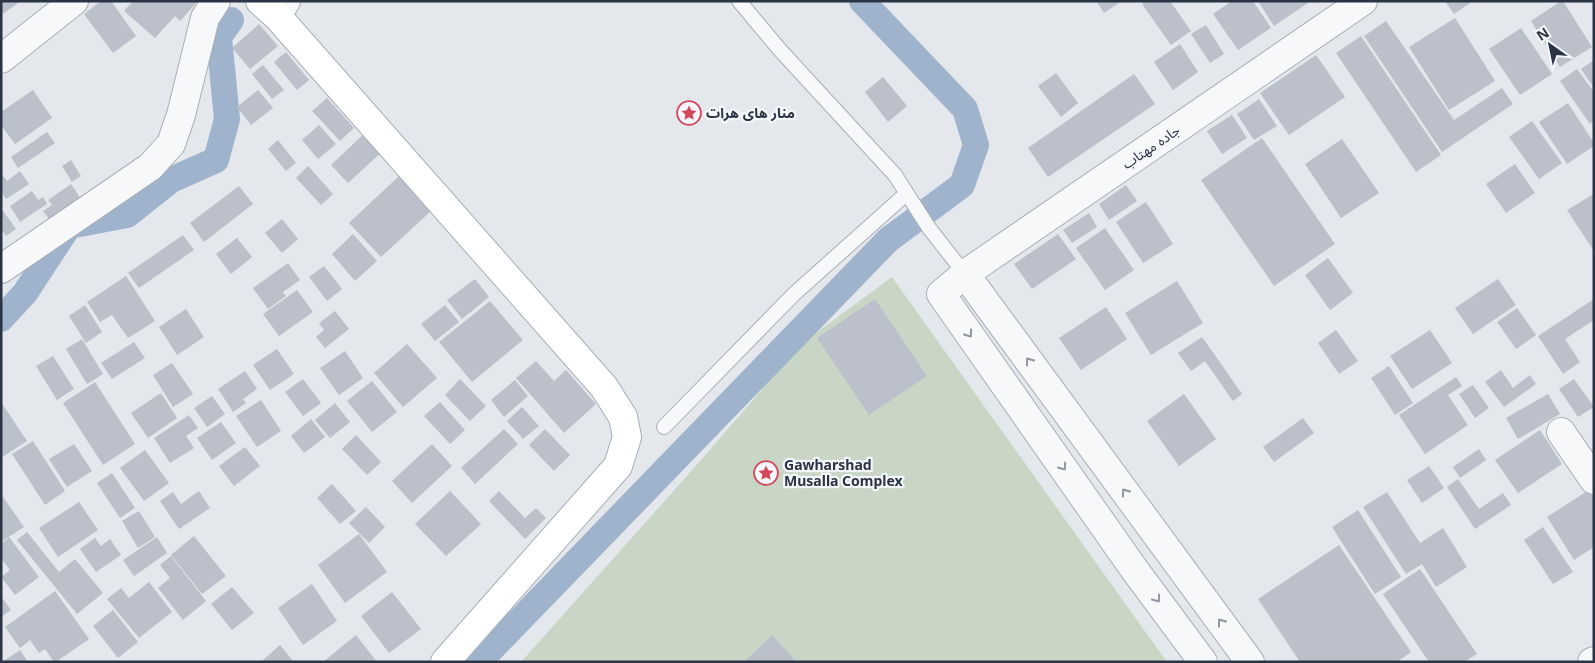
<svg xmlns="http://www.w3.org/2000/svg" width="1595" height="663" font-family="'Noto Sans','Noto Sans Arabic',sans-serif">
	<rect width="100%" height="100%" fill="#e4e7ec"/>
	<polygon fill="#c9d6c5" points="892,277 1167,662 521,662 702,459 801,344"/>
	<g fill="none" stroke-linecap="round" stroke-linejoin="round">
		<g stroke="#9fb4cc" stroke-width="26">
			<polyline points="1,319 25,293 69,226 127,215 171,180 216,160 227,119 219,37 231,20"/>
			<polyline points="479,662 888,240 962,185 976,145 965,109 862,1"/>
		</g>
	</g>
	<g fill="#bbc0ca">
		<polygon points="1,1 21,1 1,15"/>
		<polygon points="101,1 111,1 136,36 113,53 84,14"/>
		<polygon points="133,1 198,1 180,21 175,16 155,38 124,11"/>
		<polygon points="1096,1 1118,1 1119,3 1104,13"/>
		<polygon points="1145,1 1170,1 1191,31 1171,45 1142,4"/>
		<polygon points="1227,1 1253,1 1271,28 1238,50 1213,14 1229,3"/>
		<polygon points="1258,1 1311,1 1274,26"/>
		<polygon points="1445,1 1473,1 1454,14"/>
		<polygon points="1561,1 1563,1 1592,47 1560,67 1531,21"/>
		<polygon points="1455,18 1495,81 1449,110 1409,47"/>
		<polygon points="1386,21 1454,120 1502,88 1513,104 1442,152 1364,36"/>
		<polygon points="259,24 278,46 250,69 232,48"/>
		<polygon points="1206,25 1224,54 1210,63 1191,34"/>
		<polygon points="1521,28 1552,74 1520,95 1489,49"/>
		<polygon points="1361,36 1441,155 1416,172 1336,53"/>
		<polygon points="1180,44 1198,72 1173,90 1154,62"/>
		<polygon points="286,52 309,80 297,90 274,62"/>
		<polygon points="1316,55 1345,97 1289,135 1260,93"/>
		<polygon points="1594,60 1594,88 1581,69"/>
		<polygon points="263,65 284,90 272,99 252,74"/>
		<polygon points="1577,69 1594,92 1594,121 1590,124 1560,81"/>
		<polygon points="1056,73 1078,103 1061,117 1038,86"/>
		<polygon points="1134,74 1155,104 1048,177 1028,148"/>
		<polygon points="883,77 907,106 888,122 865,92"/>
		<polygon points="33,90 52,118 15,144 1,125 1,112"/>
		<polygon points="258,90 273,108 251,125 237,107"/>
		<polygon points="327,98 354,128 340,141 312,111"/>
		<polygon points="1259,99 1277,126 1254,140 1237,114"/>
		<polygon points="1568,103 1594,143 1594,146 1567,164 1539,122"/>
		<polygon points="1232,115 1247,138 1222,154 1207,131"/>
		<polygon points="1532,121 1562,163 1539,179 1509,137"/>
		<polygon points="319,125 336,144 318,159 302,140"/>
		<polygon points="367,131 384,150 348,183 331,165"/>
		<polygon points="47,132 55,143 18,168 11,157"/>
		<polygon points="1262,138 1335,244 1274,286 1201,180"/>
		<polygon points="1342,139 1379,193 1341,218 1305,164"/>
		<polygon points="278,140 296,163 286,171 268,149"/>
		<polygon points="71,160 81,176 72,182 62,166"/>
		<polygon points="1515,164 1535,193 1506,213 1486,184"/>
		<polygon points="308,166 333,194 321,205 296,178"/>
		<polygon points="20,171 29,184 6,199 1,192 1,173 7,181"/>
		<polygon points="399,176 431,211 381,257 349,223"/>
		<polygon points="71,184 83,202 52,223 43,211 52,205 48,200"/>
		<polygon points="1126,185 1137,201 1109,220 1099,204"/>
		<polygon points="239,186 253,204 204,242 190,223"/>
		<polygon points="32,191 38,200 43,197 47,204 20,222 10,206"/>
		<polygon points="1594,194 1594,251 1567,210"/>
		<polygon points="1146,202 1173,244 1143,263 1116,222"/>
		<polygon points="1,208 16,229 6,236 1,229"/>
		<polygon points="1089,213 1097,227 1072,243 1063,230"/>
		<polygon points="282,219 298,239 282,253 265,233"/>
		<polygon points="1105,228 1134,270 1105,290 1076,248"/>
		<polygon points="353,234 377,261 355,281 332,254"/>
		<polygon points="1058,234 1076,259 1032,289 1014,264"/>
		<polygon points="183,235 194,250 139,288 128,273"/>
		<polygon points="237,238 252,257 231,274 216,254"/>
		<polygon points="1328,258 1353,293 1330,310 1305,275"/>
		<polygon points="288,263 300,280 283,292 286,296 268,309 253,288"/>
		<polygon points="324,266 342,289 327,301 309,277"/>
		<polygon points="126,276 155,321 128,338 112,315 100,322 87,302"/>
		<polygon points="475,279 489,297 462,319 447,300"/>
		<polygon points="1498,279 1516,305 1473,334 1455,308"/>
		<polygon points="1177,281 1203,323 1151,355 1125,313"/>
		<polygon points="297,290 313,312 279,336 263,314"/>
		<polygon points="875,299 927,376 869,415 817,338"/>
		<polygon points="1594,299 1594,320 1565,339 1580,362 1563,374 1538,336"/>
		<polygon points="490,301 523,340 472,382 439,342"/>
		<polygon points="85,305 102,332 86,343 69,316"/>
		<polygon points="445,305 459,322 435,341 421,324"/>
		<polygon points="1106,307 1127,339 1081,370 1059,338"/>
		<polygon points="1517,308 1536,335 1516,349 1497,322"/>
		<polygon points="186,309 204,337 177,355 159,327"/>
		<polygon points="335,311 349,329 325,348 316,337 324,330 319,323"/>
		<polygon points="1336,330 1358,361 1339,374 1318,343"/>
		<polygon points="1430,330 1452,363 1412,389 1390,356"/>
		<polygon points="1202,337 1242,394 1233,401 1205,361 1191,371 1178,353"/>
		<polygon points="82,339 103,374 87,384 66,349"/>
		<polygon points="134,342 145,358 112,379 101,363"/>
		<polygon points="407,344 437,378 403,407 374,373"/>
		<polygon points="277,349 294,374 270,390 253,365"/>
		<polygon points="345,351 363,378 339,395 320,368"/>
		<polygon points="53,356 74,389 57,400 36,366"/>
		<polygon points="536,361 554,381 566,370 596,404 564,433 516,378"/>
		<polygon points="172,363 193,394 173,407 153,375"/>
		<polygon points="1389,366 1413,403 1395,415 1371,378"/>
		<polygon points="1501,370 1513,388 1530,375 1536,384 1504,407 1485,382"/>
		<polygon points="245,371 257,389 243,399 246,403 233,412 218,389"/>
		<polygon points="1456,377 1462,386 1448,395 1468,425 1425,454 1399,415"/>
		<polygon points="303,379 321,403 303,416 285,392"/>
		<polygon points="460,379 486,406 470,421 445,395"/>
		<polygon points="1574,379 1594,407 1578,417 1559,389"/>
		<polygon points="515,380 528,396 504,417 491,400"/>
		<polygon points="372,381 397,412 372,432 347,401"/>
		<polygon points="95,382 135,444 103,465 63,403"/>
		<polygon points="1473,385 1489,408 1475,418 1459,394"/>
		<polygon points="161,393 177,418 148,438 131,413"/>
		<polygon points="1184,394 1216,439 1179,466 1147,421"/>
		<polygon points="1548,394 1560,414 1518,439 1506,418"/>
		<polygon points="212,396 225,414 207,427 194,408"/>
		<polygon points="261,400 281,431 257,447 236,416"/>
		<polygon points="1,402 27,441 1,458"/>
		<polygon points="440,402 465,430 450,444 424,416"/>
		<polygon points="335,403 350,422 330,438 315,420"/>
		<polygon points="522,407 539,426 523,439 507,421"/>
		<polygon points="189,415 198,428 186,436 194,448 170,463 154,438"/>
		<polygon points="1303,418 1314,433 1274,462 1263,447"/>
		<polygon points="311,419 325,437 304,453 291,436"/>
		<polygon points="221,422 236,443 212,460 197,438"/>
		<polygon points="504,429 518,444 475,484 461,468"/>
		<polygon points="545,429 570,455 554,471 529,445"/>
		<polygon points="1540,430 1562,464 1518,493 1495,460"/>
		<polygon points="356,435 381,462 367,475 342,449"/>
		<polygon points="33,441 65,491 45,505 12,454"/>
		<polygon points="74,444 92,471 67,487 49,459"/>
		<polygon points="432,444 452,466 412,503 392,481"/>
		<polygon points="245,447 260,466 234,486 219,466"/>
		<polygon points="1479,449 1486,460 1460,478 1453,467"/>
		<polygon points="145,450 169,483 144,501 120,468"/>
		<polygon points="1429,466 1444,488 1422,503 1407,480"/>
		<polygon points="112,473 135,508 120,518 97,483"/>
		<polygon points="1458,479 1479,509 1503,493 1511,505 1475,529 1447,487"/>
		<polygon points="332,484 356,511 340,524 317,498"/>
		<polygon points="1589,490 1594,498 1594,547 1574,560 1547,517"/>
		<polygon points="199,491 210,508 179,529 160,501 173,492 181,504"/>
		<polygon points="450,491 481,524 446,556 415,524"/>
		<polygon points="499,491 525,518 536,508 546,518 525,539 489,501"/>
		<polygon points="1387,492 1420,543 1443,528 1467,567 1436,587 1422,564 1406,574 1363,507"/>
		<polygon points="1,494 24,527 1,542"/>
		<polygon points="79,502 98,530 58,557 39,528"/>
		<polygon points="366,507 385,527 369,543 349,523"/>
		<polygon points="1358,510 1401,577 1375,594 1332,527"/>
		<polygon points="139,511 155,537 138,548 122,521"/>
		<polygon points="1543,527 1573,572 1553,584 1524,540"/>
		<polygon points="27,532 59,572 75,559 103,593 77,614 17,540"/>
		<polygon points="359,534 387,572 345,603 318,565"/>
		<polygon points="194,536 226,576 202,594 171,555"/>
		<polygon points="9,537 39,577 15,595 1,577 10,570 1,558 1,544"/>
		<polygon points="157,537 167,553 134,576 123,560"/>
		<polygon points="95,538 101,546 110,539 121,555 96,572 80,549"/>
		<polygon points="1339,545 1411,652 1397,662 1300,662 1258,599"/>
		<polygon points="171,556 206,601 183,620 158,588 170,578 160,565"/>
		<polygon points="1420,569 1477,654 1464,662 1429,662 1383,594"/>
		<polygon points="149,582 172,612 139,638 107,599 121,588 129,598"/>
		<polygon points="312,584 337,621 303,645 278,608"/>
		<polygon points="232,587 254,613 232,630 211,604"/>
		<polygon points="55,591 89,639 56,662 54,662 45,649 39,653 30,640 20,648 5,627"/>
		<polygon points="392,592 421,629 389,653 361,616"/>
		<polygon points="1,596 11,610 1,617"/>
		<polygon points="113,610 138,642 118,658 93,626"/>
		<polygon points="356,635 377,662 323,662"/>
		<polygon points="772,635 797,662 744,662"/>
		<polygon points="280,645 294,662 261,662"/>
		<polygon points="20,650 28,662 2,662"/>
	</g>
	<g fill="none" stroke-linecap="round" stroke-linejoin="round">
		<g stroke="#a9aeb7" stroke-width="16">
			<g id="lane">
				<polyline points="739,1 780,50 895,175 929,228 965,274"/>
				<polyline points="664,427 794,294 906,194"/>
			</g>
		</g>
		<g stroke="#a9aeb7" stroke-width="30">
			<g id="street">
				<polyline points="277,16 286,1"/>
				<polyline points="1,59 74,1"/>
				<polyline points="1,269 150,167 171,144 181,115 205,18 216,1"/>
				<polyline points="965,274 1250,662"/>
				<polyline points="1561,432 1594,480"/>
				<polyline points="1203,662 1134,569 941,294 965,274 1363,1"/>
				<polyline points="1592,662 1594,661"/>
			</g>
		</g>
		<g stroke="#a9aeb7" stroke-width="30">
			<polyline id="secondary" points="260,1 277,16 604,387 623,417 627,437 618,466 445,662"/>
		</g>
		<use href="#lane" stroke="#f7f8fa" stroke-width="14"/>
		<use href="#street" stroke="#f7f8fa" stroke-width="28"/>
		<use href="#secondary" stroke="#fff" stroke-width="28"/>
	</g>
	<defs><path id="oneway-chevron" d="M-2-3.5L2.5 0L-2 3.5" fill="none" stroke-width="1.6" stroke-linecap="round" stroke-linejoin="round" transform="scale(1.25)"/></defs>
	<g stroke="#9196a0">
		<use href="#oneway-chevron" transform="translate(969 334) rotate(55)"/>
		<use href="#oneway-chevron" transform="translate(1029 361) rotate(-126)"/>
		<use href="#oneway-chevron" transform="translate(1063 467) rotate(55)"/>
		<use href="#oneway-chevron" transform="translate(1125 492) rotate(-126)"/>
		<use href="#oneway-chevron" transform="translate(1157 599) rotate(54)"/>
		<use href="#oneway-chevron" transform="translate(1221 622) rotate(-126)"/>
	</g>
	<defs>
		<g id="sight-ring" transform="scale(1.25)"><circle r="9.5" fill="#f4f6f9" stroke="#d1495b" stroke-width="1.5"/><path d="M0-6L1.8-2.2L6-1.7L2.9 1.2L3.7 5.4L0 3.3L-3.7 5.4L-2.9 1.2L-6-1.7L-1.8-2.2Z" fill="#d1495b"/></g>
	</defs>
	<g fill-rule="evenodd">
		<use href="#sight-ring" x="689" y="113"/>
		<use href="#sight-ring" x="766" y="473"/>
	</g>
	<g text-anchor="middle" stroke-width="4.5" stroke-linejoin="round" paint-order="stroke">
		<g font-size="14" font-weight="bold" fill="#2b3445" stroke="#f4f6f9" text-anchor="start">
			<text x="706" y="118">منار های هرات</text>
			<text x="784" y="470">Gawharshad<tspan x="784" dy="16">Musalla Complex</tspan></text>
		</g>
		<g font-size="14" fill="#2b3445" stroke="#f4f6f9">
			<text transform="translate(1151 147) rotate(-34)" y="5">جاده مهتاب</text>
		</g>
	</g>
	<rect width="1595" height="663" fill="none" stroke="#2b3445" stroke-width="5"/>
	<g transform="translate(1550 45) rotate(327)" stroke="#f4f6f9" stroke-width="4" paint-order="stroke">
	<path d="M0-4L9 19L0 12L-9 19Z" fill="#2b3445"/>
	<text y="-8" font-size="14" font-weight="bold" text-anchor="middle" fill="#2b3445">N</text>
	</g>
</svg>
